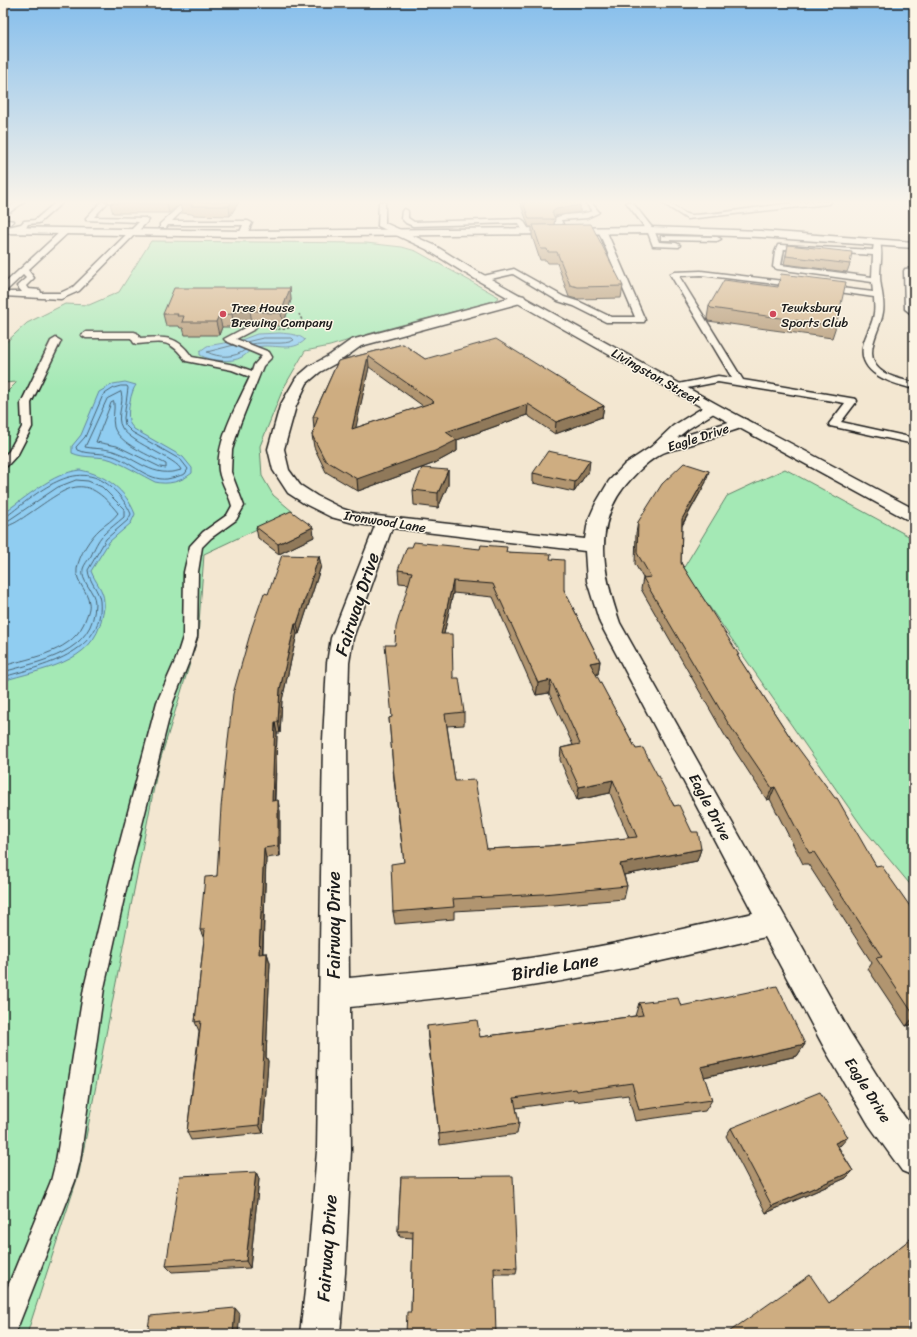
<svg xmlns="http://www.w3.org/2000/svg" width="917" height="1337" font-family="Sriracha,sans-serif">
	<rect width="100%" height="100%" fill="#f3e7d1"/>
	<filter id="ink" filterUnits="userSpaceOnUse"><feTurbulence type="fractalNoise" baseFrequency=".025" numOctaves="2"/><feDisplacementMap in="SourceGraphic" scale="8" xChannelSelector="R" yChannelSelector="G"/><feConvolveMatrix kernelMatrix="1 2 1 2 8 2 1 2 1" color-interpolation-filters="sRGB"/></filter>
	<g filter="url(#ink)">
		<g fill="#a4e9b5" stroke="#608268">
			<polygon points="151,241 366,243 402,247 416,251 499,297 494,301 375,332 330,346 305,351 283,389 260,446 262,476 273,495 293,512 204,554 198,637 158,767 79,1173 27,1334 3,1334 3,396 17,382 3,383 3,345 27,323 65,304 89,305 119,292"/>
			<polygon points="785,469 914,539 914,889 863,828 683,569 727,496"/>
		</g>
		<g fill="#90cdf1" stroke="#62869c">
			<path d="M280,333C289,334 299,334 305,340C292,353 273,343 257,347C250,348 248,354 242,357C232,363 210,361 200,355V351L207,346L241,340L257,334Z"/>
			<path d="M125,382L136,385C131,391 127,412 129,420C129,424 132,426 134,429L183,457L192,468V473C181,482 168,485 155,482C141,475 127,466 112,460C99,455 85,459 72,453V446L81,435L99,392L113,384Z"/>
			<path d="M80,470C106,475 126,490 135,514L131,523L109,542L91,571C95,582 104,590 104,602C105,607 103,612 102,617C94,664 40,669 3,681V513C26,498 52,473 80,470Z"/>
		</g>
		<g fill="none" stroke-linecap="round" stroke-linejoin="round">
			<g stroke="#4a6371" stroke-width="1">
				<path d="M246,342L263,338H292L294,340C286,346 263,341 252,344"/>
				<path d="M234,345L207,352C219,358 235,358 245,350"/>
				<path d="M121,386H127L128,388L124,418L125,425L132,432L181,460L188,469L185,474C179,476 173,478 167,479C148,481 131,462 113,456C101,452 89,455 77,450L76,447L85,437L103,395L114,388Z"/>
				<path d="M121,392C125,404 115,416 122,428C132,444 178,459 181,470C153,479 138,459 113,451C104,448 94,449 85,447L107,399Z"/>
				<path d="M114,402C115,410 112,419 114,427C119,444 151,456 166,464V468L160,467L117,446L96,442L111,403Z"/>
				<path d="M3,516H7C36,494 76,456 111,487C119,494 127,504 131,514L128,520L106,539L88,570C89,582 99,590 100,601C105,654 41,666 3,677"/>
				<path d="M3,521L9,520L58,487L76,480L88,481L102,487L124,509V517C117,523 109,529 103,535C98,540 94,549 91,556C88,560 84,565 83,569C80,581 95,591 95,603C95,653 41,661 3,672"/>
				<path d="M3,527C14,525 21,519 30,513C68,487 84,470 118,513C113,520 106,524 100,529C90,538 79,555 77,569C75,582 88,590 89,603C90,607 88,613 86,618C75,652 33,657 3,666"/>
			</g>
			<g stroke="#1c1c1c" stroke-width="3">
				<g id="service">
					<polygon points="17,202 24,202 3,217 3,212"/>
					<polygon points="56,202 63,202 39,223 28,224 26,228 3,232 3,222 8,220 14,221 8,226 8,227 21,224 24,221 35,220"/>
					<polygon points="101,202 108,202 94,217 145,218 149,220 79,291 61,299 3,296 3,292 22,292 17,286 26,278 23,275 6,291 3,291 3,285 62,230 65,230 69,232 28,270 34,278 26,286 28,289 40,290 41,293 60,293 73,287 139,222 86,220 86,218"/>
					<polygon points="184,202 191,202 172,221 248,221 252,223 247,234 243,236 239,234 243,225 168,225 166,228 160,228 160,224"/>
					<polygon points="379,202 385,202 385,223 403,231 403,235 397,235 378,226"/>
					<path d="M585,202H591L599,212L598,213L587,218L561,220L566,231L565,233H559L553,220C560,212 581,216 592,211Z"/>
					<polygon points="626,202 632,202 654,230 659,242 676,243 680,245 679,247 653,246 647,230"/>
					<path d="M661,202C674,202 682,215 691,215C738,213 784,200 831,202L828,204L687,219Z"/>
					<polygon points="405,209 408,211 408,218 414,222 521,219 523,220 530,231 529,233 523,233 519,223 413,226 406,223 401,218 402,211"/>
					<polygon points="599,228 605,228 606,230 645,320 644,322 606,322 574,306 558,301 513,274 482,281 478,279 479,277 514,269 564,297 580,302 611,317 635,317 598,230"/>
					<polygon points="661,236 717,237 721,239 717,241 664,240 661,240"/>
					<path d="M874,243H880C883,253 880,265 880,276C880,287 885,301 883,312C881,328 867,346 874,362C880,376 902,379 914,383V389C891,383 855,374 864,342C867,332 873,323 874,313C875,308 874,302 874,297L825,290L821,288L825,286L873,292L872,282L777,269L773,267L775,252L778,245H781L873,250ZM784,249L873,255L872,277L781,265Z"/>
					<polygon points="914,268 914,272 912,273 914,316 905,309 904,271 905,269"/>
					<polygon points="701,271 799,283 803,285 799,287 701,275 679,276 743,380 856,399 857,401 841,422 914,438 914,444 830,426 829,424 845,403 718,382 677,390 673,389 672,387 673,385 718,376 732,378 670,274 674,272"/>
					<path d="M252,324L255,325L256,327L255,329L236,339L269,352L272,357L263,366L240,424L232,450L231,472L244,506L236,520L211,538L202,547L198,572L197,637L190,659L173,702L128,880L104,988L80,1161L75,1181L15,1334H3V1298L51,1181L56,1161L84,988L110,880L157,702L176,659L183,637L184,572L190,546L203,532L227,515L232,506C229,494 221,483 219,471C215,443 238,403 250,377L232,370L186,361C170,338 162,342 137,344L134,343L131,338H86L81,335L86,332H134L137,333L140,338C165,337 177,335 192,357L235,365L252,371L254,365L262,356L226,341L224,339Z"/>
					<polygon points="56,338 61,341 31,403 32,427 18,454 7,466 3,467 3,457 9,451 22,427 21,403 51,341"/>
				</g>
			</g>
			<g stroke="#1c1c1c" stroke-width="3">
				<path id="minor" d="M520,295L524,296L526,299L524,302L361,346L340,361L320,372L307,383L296,406L284,449L289,470L300,485L317,496L343,509L359,514L585,539L588,521L596,503L609,481L625,464L651,447L673,426L707,405L712,403L717,405L720,408L717,411L688,429L677,438L735,420L741,418L747,420L749,423L747,426C726,433 706,440 686,446C679,449 669,450 663,453C650,459 639,470 630,480C591,522 603,574 620,623L849,1031L893,1101L914,1130V1176L902,1171L869,1125L827,1053L765,937C687,955 610,974 531,986C471,996 410,1001 350,1007L351,1151L345,1273L340,1334H300L307,1273L317,1151L323,740L327,663L331,638L375,526L357,524L331,517L305,504L288,493L273,470L268,449L280,406L296,378L310,366L330,355L351,340ZM392,528L585,551L587,581L600,623L753,913C679,930 605,947 530,958C470,967 410,972 349,978L347,740L349,663L353,638Z"/>
			</g>
			<g stroke="#1c1c1c" stroke-width="3">
				<polygon id="tertiary" points="400,230 434,245 471,268 722,407 914,509 914,521 908,520 712,413 463,272 426,249 396,235 395,233 396,231"/>
			</g>
			<g stroke="#1c1c1c" stroke-width="3">
				<polygon id="secondary" points="3,227 243,231 650,227 761,231 914,242 914,248 761,237 650,233 243,237 3,233"/>
			</g>
			<polyline stroke="#1c1c1c" stroke-width="1.5" stroke-dasharray="2.5 2" stroke-linecap="butt" points="269,329 284,329 304,324 299,314"/>
			<use href="#service" fill="#fcf5e5" fill-rule="evenodd"/>
			<use href="#minor" fill="#fcf5e5" fill-rule="evenodd"/>
			<use href="#tertiary" fill="#fcf5e5" fill-rule="evenodd"/>
			<use href="#secondary" fill="#fcf5e5" fill-rule="evenodd"/>
		</g>
		<g fill="#b1956f" stroke="#1c1c1c" fill-rule="evenodd">
			<polygon points="182,202 239,202 230,216 193,215 192,214 182,213 180,204"/>
			<polygon points="182,202 169,213 113,213 110,203"/>
			<polygon points="520,202 579,202 580,205 580,212 555,216 554,217 555,219 554,224 623,286 621,298 577,299 569,297 557,263 548,263 546,260 540,260 532,236 532,227 529,227"/>
			<polygon points="788,245 850,264 847,272 784,264"/>
			<polygon points="290,288 291,300 283,326 272,326 252,323 235,324 234,327 222,327 219,335 185,335 183,328 180,328 179,326 166,326 163,314"/>
			<polygon points="709,306 836,326 832,338 708,321 707,318"/>
			<path d="M403,344L425,359L604,406L602,417L555,434L527,415L457,440V451L435,463L358,491L326,472L314,447L312,435L314,429L313,417L338,361ZM369,367L423,406L355,428Z"/>
			<polygon points="448,470 448,485 438,508 414,505 413,490"/>
			<polygon points="589,470 574,492 533,483 533,473"/>
			<polygon points="706,482 682,526 681,563 738,657 790,737 876,866 914,912 914,1024 906,1026 868,969 872,963 808,864 803,864 770,799 767,800 724,734 641,589 643,578 635,564 636,533 638,522"/>
			<polygon points="256,527 314,537 279,554 258,538"/>
			<path d="M507,552L550,559L564,590L600,661L598,674L596,675L636,749L692,832L701,849L697,861L624,875L627,886L624,899L542,906L454,911V919L395,924L393,912L404,862L394,780L389,718H392L395,645L409,584L399,583L398,570ZM453,593L493,597L536,695L549,693L573,745L561,748L560,760L577,800L610,793L629,838L548,846L487,849L455,781L447,726L464,725V712L453,678L444,634Z"/>
			<polygon points="319,556 321,566 299,634 297,634 282,700 280,733 277,733 275,801 280,811 280,856 266,858 263,953 267,953 270,963 266,1057 268,1061 263,1133 191,1140 187,1132 199,1031 195,1022 204,939 200,930 217,876 268,594"/>
			<polygon points="639,1003 681,1006 805,1044 797,1056 704,1077 712,1100 705,1111 635,1121 628,1095 574,1102 573,1100 516,1108 519,1123 517,1134 440,1145 428,1039 427,1026 480,1037 635,1016"/>
			<polygon points="731,1128 841,1145 838,1146 853,1171 846,1178 766,1213 726,1136"/>
			<polygon points="256,1172 259,1179 250,1268 172,1272 166,1266"/>
			<polygon points="401,1177 517,1268 516,1274 494,1274 411,1312 413,1238 400,1237 398,1231"/>
			<polygon points="914,1236 914,1334 829,1303 908,1241"/>
		</g>
		<g fill="#90795a" stroke="#1c1c1c">
			<polygon points="170,202 182,202 169,213 167,204"/>
			<polygon points="232,202 239,202 230,216 229,206"/>
			<polygon points="580,205 580,212 555,216 552,220 552,212 556,209"/>
			<polygon points="290,288 291,300 283,326 281,313"/>
			<polygon points="250,310 252,323 235,324 234,327 232,314 233,312"/>
			<polygon points="219,315 222,327 219,335 216,322"/>
			<polygon points="368,356 369,367 353,441 352,429"/>
			<polygon points="528,404 527,415 457,440 457,451 435,463 358,491 357,479 446,432"/>
			<polygon points="604,406 602,417 555,434 556,422"/>
			<polygon points="590,460 589,470 574,492 575,482"/>
			<polygon points="448,470 448,485 438,508 438,493"/>
			<polygon points="709,471 706,482 679,530 682,519"/>
			<polygon points="313,527 314,537 279,554 278,544"/>
			<polygon points="319,556 321,566 299,634 297,624"/>
			<polygon points="453,581 453,593 441,647 441,634"/>
			<polygon points="295,624 297,634 282,700 280,733 278,722 280,689"/>
			<polygon points="600,661 598,674 589,676 590,663"/>
			<polygon points="551,680 549,693 536,695 538,683"/>
			<polygon points="275,722 277,733 274,812 272,801"/>
			<polygon points="613,780 610,793 577,800 579,787"/>
			<polygon points="775,787 770,799 767,800 772,788"/>
			<polygon points="278,800 280,811 280,856 278,846"/>
			<polygon points="264,848 266,858 262,964 259,954"/>
			<polygon points="701,849 697,861 618,876 620,864"/>
			<polygon points="267,953 270,963 266,1057 268,1061 263,1133 259,1125"/>
			<polygon points="914,1017 914,1024 906,1026"/>
			<polygon points="805,1044 797,1056 695,1079 701,1067"/>
			<polygon points="848,1137 841,1145 829,1150 835,1143"/>
			<polygon points="853,1171 846,1178 766,1213 772,1206"/>
			<polygon points="256,1172 259,1179 250,1268 246,1261"/>
			<polygon points="235,1308 240,1314 238,1334 233,1334"/>
		</g>
		<g fill="#cead81" stroke="#1c1c1c" fill-rule="evenodd">
			<polygon points="112,202 170,202 167,204 110,203"/>
			<polygon points="182,202 232,202 229,206 191,206 192,204 180,204"/>
			<polygon points="523,202 579,202 580,205 556,209 552,212 555,219 529,219"/>
			<polygon points="591,224 623,286 578,287 570,285 557,252 548,252 547,249 541,249 533,225"/>
			<polygon points="788,245 852,252 850,264 786,256"/>
			<polygon points="781,274 846,282 836,326 711,308 709,306 724,280 778,287"/>
			<polygon points="174,288 290,288 281,313 270,313 250,310 233,312 232,314 219,315 216,322 182,322 184,316 177,316 178,314 163,314"/>
			<path d="M496,339L604,406L556,422L528,404L446,432L457,440L435,451L357,479L325,460L312,435L318,417H313L338,361L403,344L425,359ZM368,356L434,402L352,429Z"/>
			<polygon points="548,451 590,460 575,482 533,473"/>
			<polygon points="684,463 709,471 682,519 681,563 739,655 737,655 790,737 835,798 837,798 876,866 881,865 914,912 914,915 912,916 914,918 914,1015 876,958 882,957 814,852 809,853 775,787 772,788 728,723 643,578 651,577 637,553 638,522 662,484"/>
			<polygon points="422,468 448,470 438,493 413,490"/>
			<polygon points="291,511 313,527 278,544 256,527"/>
			<path d="M414,542L480,549L481,545L507,547L506,552L551,554L550,559L564,560V590L600,661L590,663L636,749L643,748L674,806L679,805L692,832H698L701,849L620,864L627,886L543,894L453,899L454,907L393,912L391,864L404,862L393,767L389,718L392,717L385,645H395L396,627L412,572L398,570L407,547H412ZM453,581L493,584L538,683L551,680L580,744L561,748L579,787L613,780L637,837L548,846L487,849L475,780L455,781L445,714L464,712L459,678H453L452,634H441Z"/>
			<polygon points="282,555 319,556 297,624 295,624 280,689 278,722 275,722 272,801 278,800 278,846 264,848 259,954 267,953 263,1052 264,1052 259,1125 187,1132 201,1021 195,1022 205,930 200,930 205,877 217,876 221,807 233,694 252,627 264,593 268,594"/>
			<polygon points="777,986 805,1044 701,1067 712,1100 639,1110 632,1083 577,1091 576,1089 514,1098 519,1123 439,1134 427,1026 477,1020 480,1037 643,1015 639,1003 678,998 681,1006"/>
			<polygon points="820,1092 848,1137 835,1143 853,1171 772,1206 731,1128"/>
			<polygon points="256,1172 246,1261 166,1266 180,1176"/>
			<polygon points="513,1176 517,1268 494,1267 496,1334 406,1334 407,1312 411,1312 413,1231 398,1231 401,1177"/>
			<polygon points="914,1236 914,1334 726,1334 810,1275 829,1303"/>
			<polygon points="235,1308 233,1334 147,1334 150,1316"/>
		</g>
	</g>
	<linearGradient id="sky" x2="0" y2="1"><stop stop-color="#85beec"/><stop offset="0.52" stop-color="#faf4ea"/><stop offset="1" stop-color="#faf4ea" stop-opacity="0"/></linearGradient>
	<rect width="917" height="389" fill="url(#sky)"/>
	<g fill="#d1495b" stroke="#fcf5e5" stroke-width="1.5">
		<circle cx="223" cy="314" r="4"/>
		<circle cx="773" cy="314" r="4"/>
	</g>
	<g text-anchor="middle" stroke-width="3" stroke-linejoin="round" paint-order="stroke">
		<g font-size="13" fill="#1c1c1c" stroke="#fcf5e5" text-anchor="start">
			<text x="231" y="312">Tree House<tspan x="231" dy="15">Brewing Company</tspan></text>
			<text x="781" y="312">Tewksbury<tspan x="781" dy="15">Sports Club</tspan></text>
		</g>
		<g font-size="13" fill="#1c1c1c" stroke="#fcf5e5">
			<text transform="translate(656 376) rotate(30)" y="5">Livingston Street</text>
			<text transform="translate(698 437) rotate(-18)" y="5">Eagle Drive</text>
			<text transform="translate(385 521) rotate(9)" y="5">Ironwood Lane</text>
		</g>
		<g font-size="15" fill="#1c1c1c" stroke="#fcf5e5">
			<text transform="translate(710 807) rotate(62)" y="5">Eagle Drive</text>
			<text transform="translate(868 1090) rotate(58)" y="5">Eagle Drive</text>
		</g>
		<g font-size="18" fill="#1c1c1c" stroke="#fcf5e5">
			<text transform="translate(357 604) rotate(-72)" y="6">Fairway Drive</text>
			<text transform="translate(334 925) rotate(-90)" y="6">Fairway Drive</text>
			<text transform="translate(555 967) rotate(-10)" y="6">Birdie Lane</text>
			<text transform="translate(327 1248) rotate(-86)" y="6">Fairway Drive</text>
		</g>
	</g>
	<rect width="917" height="1337" fill="none" stroke="#fcf5e5" stroke-width="16"/>
	<rect x="8" y="8" width="901" height="1321" fill="none" stroke="#1c1c1c" stroke-width="1.5" filter="url(#ink)"/>
</svg>
